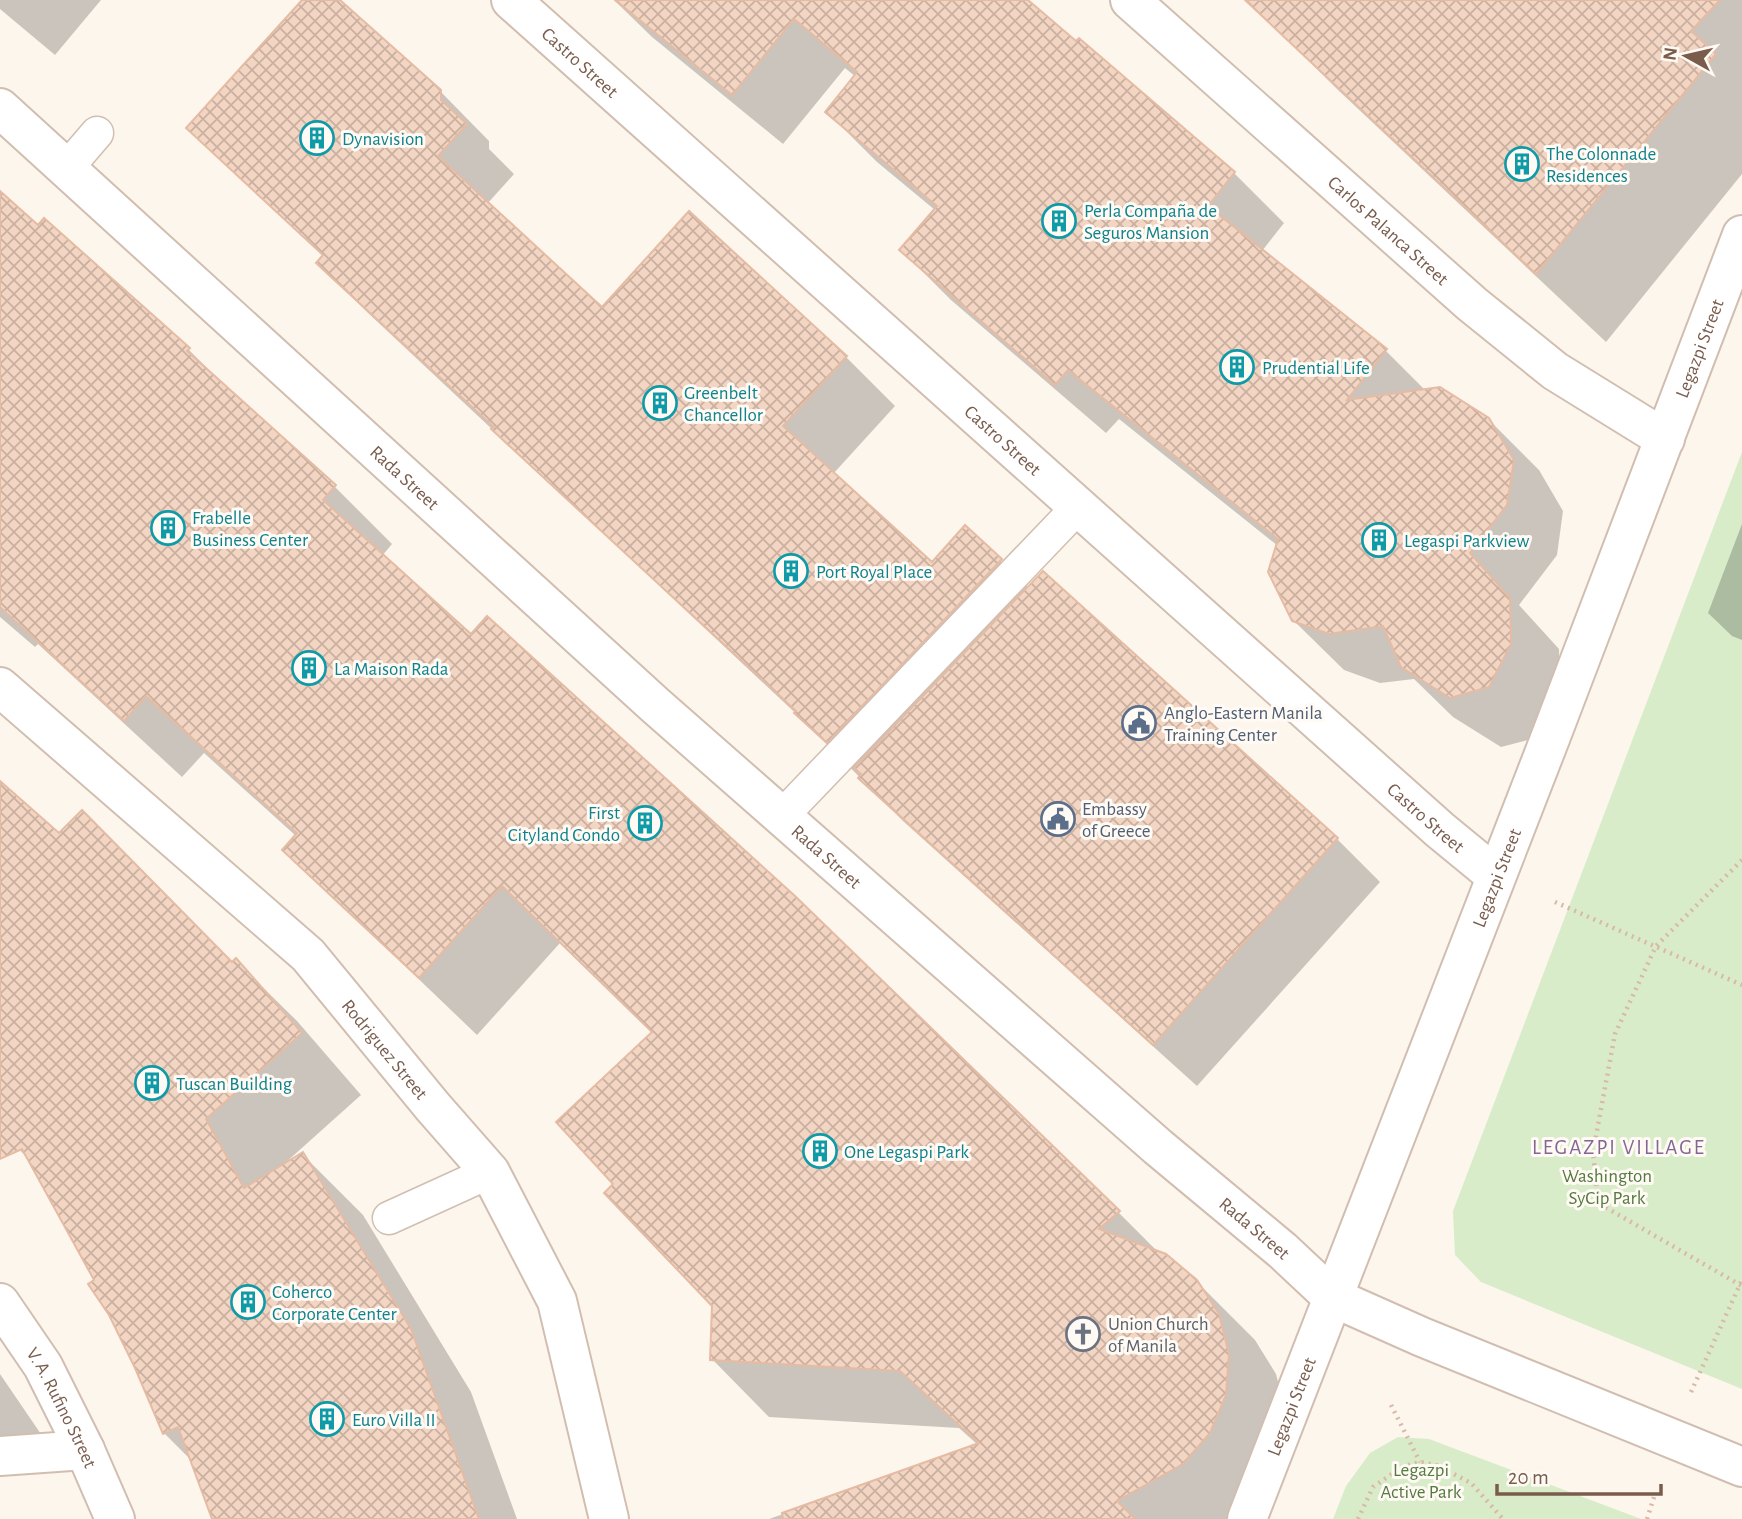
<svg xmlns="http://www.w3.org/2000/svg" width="1742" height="1519" font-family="'Alegreya Sans',sans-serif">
	<defs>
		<pattern id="building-cross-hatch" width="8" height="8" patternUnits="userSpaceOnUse" patternTransform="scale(1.75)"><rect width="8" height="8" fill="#f3d5c3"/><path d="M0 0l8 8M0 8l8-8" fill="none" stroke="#cab0a1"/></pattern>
	</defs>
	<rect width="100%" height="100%" fill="#fdf6ec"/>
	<g fill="#d8ecc9">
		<polygon points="1742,452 1742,1389 1481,1282 1455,1255 1453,1211"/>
		<polygon points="1398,1437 1429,1439 1641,1519 1333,1519 1346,1486 1370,1453"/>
	</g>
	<g fill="#0003">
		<polygon points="0,0 101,0 55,55 0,9"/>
		<polygon points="304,0 328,0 440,91 489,141 489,149 514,174 487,204 602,310 689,213 846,357 895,406 833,474 932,565 965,528 1029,588 1043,574 1337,839 1380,882 1197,1086 903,821 806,723 367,312 318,263 324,257 189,128"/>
		<polygon points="614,0 1026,0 1234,173 1284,223 1262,251 1386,351 1426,391 1488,419 1539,470 1563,511 1557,555 1519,605 1559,649 1560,695 1539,737 1501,747 1453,717 1414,679 1380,683 1344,670 1293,620 1278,546 1119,419 1106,433 951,300 901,250 935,210 877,162 827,112 856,77 845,68 783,144 652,37"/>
		<polygon points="1285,0 1742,0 1742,174 1606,342 1337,89 1268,20"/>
		<polygon points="0,193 39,227 44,221 189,350 244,405 335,487 392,544 382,556 1118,1212 1160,1254 1196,1281 1255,1340 1276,1374 1286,1413 1242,1519 769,1519 978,1445 959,1428 769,1417 712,1359 714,1305 615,1184 654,1033 560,943 477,1035 284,850 296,836 204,753 182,777 38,644 35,647 0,617"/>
		<polygon points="1742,524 1742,640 1732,636 1708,613"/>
		<polygon points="0,783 59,835 232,964 236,961 297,1021 361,1095 284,1164 303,1155 363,1215 471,1392 517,1519 214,1519 192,1461 164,1433 96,1281 30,1161 0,1129"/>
		<polygon points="0,1374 45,1440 0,1443"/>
	</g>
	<g fill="url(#building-cross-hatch)" stroke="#e6bba3" stroke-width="2">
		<polygon points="302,0 340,0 441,90 441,100 467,124 438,156 602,307 689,211 847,356 783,426 932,562 965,525 1002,559 827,743 794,713 796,711 491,429 494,427 331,277 316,263 323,255 186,128"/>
		<polygon points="615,0 1028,0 1076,41 1079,38 1235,172 1208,206 1387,349 1347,400 1440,387 1489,418 1514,460 1507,505 1470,553 1510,598 1511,644 1489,687 1450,698 1401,667 1383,626 1329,634 1292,621 1268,572 1278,539 1068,370 1055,385 899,250 937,206 825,112 857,72 794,19 732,95"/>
		<polygon points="1245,0 1720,0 1691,31 1716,54 1536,274"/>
		<polygon points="0,191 38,225 44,218 190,348 187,351 336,485 323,500 471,634 487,616 795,896 1120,1211 1099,1229 1166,1254 1197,1280 1219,1314 1229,1354 1226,1395 1210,1433 1183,1464 1117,1501 1135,1519 783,1519 782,1513 979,1443 900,1371 710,1360 712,1306 604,1193 613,1184 556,1122 652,1032 502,886 419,978 282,850 297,833 146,696 124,721 0,607"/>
		<polygon points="1043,571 1338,838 1153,1045 858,778 861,774 854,768"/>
		<polygon points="0,781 59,833 82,810 232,962 236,958 302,1033 206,1119 244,1188 303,1152 411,1329 479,1519 212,1519 178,1427 163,1434 135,1368 109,1315 88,1284 94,1280 22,1149 0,1159"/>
	</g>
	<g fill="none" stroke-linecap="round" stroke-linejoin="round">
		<g stroke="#d1beb0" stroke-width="35">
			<g id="service">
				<polyline points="67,168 97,133"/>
				<polyline points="782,816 1079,506"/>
				<polyline points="389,1218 490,1172"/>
			</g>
		</g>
		<g stroke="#d1beb0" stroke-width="42">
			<g id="minor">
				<path id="s1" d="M511,0L1440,830L1496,876"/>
				<path id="s2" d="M1130,0L1472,304L1555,371L1665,439"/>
				<path id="s3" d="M0,687L308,955L433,1107L490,1172L557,1301L609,1519"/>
				<polyline points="0,1456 85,1450"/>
			</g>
		</g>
		<g stroke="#d1beb0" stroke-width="42">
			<g id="tertiary">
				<path id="s4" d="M0,108L655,705L1158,1147L1283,1251L1332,1297L1422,1337L1742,1467"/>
				<path id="s5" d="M0,1303L43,1366L85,1450L115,1519"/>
				<path id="s6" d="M1247,1519L1551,736L1742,235"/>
			</g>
		</g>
		<g stroke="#d9b8a5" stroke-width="4.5" stroke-dasharray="2 5" stroke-linecap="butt">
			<polyline points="1742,860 1656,946 1615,1034 1593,1152 1598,1203 1742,1286"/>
			<polyline points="1555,902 1742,985"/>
			<polyline points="1691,1392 1742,1280"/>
			<polyline points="1391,1405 1420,1462"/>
			<polyline points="1358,1519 1373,1487 1402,1467 1420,1462 1436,1465 1471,1483 1503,1519"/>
			<polyline points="1647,1519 1655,1494"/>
		</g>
		<use href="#service" stroke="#fff" stroke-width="32"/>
		<use href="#minor" stroke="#fff" stroke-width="38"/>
		<use href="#tertiary" stroke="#fff" stroke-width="38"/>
	</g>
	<defs>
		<g id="building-ring" transform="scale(1.75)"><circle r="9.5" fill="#fffaf3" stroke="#0f9aa8" stroke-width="1.5"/><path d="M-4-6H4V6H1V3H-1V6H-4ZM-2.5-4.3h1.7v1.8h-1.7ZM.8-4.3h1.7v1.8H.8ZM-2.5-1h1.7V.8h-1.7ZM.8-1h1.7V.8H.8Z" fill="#0f9aa8"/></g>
		<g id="civic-ring" transform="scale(1.75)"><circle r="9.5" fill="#fffaf3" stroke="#5c6f8a" stroke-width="1.5"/><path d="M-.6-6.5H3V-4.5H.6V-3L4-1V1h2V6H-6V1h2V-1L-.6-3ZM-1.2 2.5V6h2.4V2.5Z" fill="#5c6f8a"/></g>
		<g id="church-ring" transform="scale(1.75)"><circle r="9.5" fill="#fffaf3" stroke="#6b7280" stroke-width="1.5"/><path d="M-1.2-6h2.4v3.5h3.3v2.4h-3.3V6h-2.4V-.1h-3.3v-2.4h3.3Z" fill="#6b7280"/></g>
	</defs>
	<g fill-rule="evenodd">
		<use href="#building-ring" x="317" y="138"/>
		<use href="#building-ring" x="1522" y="164"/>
		<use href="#building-ring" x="1059" y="221"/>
		<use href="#building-ring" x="1237" y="367"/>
		<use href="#building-ring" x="660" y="403"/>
		<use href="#building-ring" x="168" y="528"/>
		<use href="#building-ring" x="1379" y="540"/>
		<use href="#building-ring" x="791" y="571"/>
		<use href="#building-ring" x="309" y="668"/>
		<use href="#civic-ring" x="1139" y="723"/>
		<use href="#civic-ring" x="1058" y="819"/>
		<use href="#building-ring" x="645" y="823"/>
		<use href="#building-ring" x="152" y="1083"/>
		<use href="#building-ring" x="820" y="1151"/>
		<use href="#building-ring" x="248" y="1302"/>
		<use href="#church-ring" x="1083" y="1334"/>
		<use href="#building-ring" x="327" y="1419"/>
	</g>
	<g text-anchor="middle" stroke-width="6" stroke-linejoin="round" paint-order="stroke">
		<g font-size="19" fill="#7a5c4d" stroke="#fffaf3">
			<text dy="7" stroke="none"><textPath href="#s1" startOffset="93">Castro Street</textPath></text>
			<text dy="7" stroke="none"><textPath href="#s2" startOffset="346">Carlos Palanca Street</textPath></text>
			<text dy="7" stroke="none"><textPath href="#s6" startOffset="1255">Legazpi Street</textPath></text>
			<text dy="7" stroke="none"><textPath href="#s1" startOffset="660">Castro Street</textPath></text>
			<text dy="7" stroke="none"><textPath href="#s4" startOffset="548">Rada Street</textPath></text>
			<text dy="7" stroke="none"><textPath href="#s1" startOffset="1227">Castro Street</textPath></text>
			<text dy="7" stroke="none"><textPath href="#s4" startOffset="1115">Rada Street</textPath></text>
			<text dy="7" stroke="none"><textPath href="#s6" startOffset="688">Legazpi Street</textPath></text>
			<text dy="7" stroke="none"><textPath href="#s3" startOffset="530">Rodriguez Street</textPath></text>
			<text dy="7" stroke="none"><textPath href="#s4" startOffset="1682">Rada Street</textPath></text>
			<text dy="7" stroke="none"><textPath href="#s6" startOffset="121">Legazpi Street</textPath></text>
			<text dy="7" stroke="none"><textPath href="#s5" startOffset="122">V. A. Rufino Street</textPath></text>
		</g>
		<g font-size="19" fill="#0d838f" stroke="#fffaf3" text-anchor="start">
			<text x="342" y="145">Dynavision</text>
			<text x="1546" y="160">The Colonnade<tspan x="1546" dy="22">Residences</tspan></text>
			<text x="1084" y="217">Perla Compaña de<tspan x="1084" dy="22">Seguros Mansion</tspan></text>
			<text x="1262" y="374">Prudential Life</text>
			<text x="684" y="399">Greenbelt<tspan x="684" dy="22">Chancellor</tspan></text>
			<text x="192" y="524">Frabelle<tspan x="192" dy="22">Business Center</tspan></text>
			<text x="1404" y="547">Legaspi Parkview</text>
			<text x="816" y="578">Port Royal Place</text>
			<text x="334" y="675">La Maison Rada</text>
			<text x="620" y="819" text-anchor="end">First<tspan x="620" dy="22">Cityland Condo</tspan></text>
			<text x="176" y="1090">Tuscan Building</text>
			<text x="844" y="1158">One Legaspi Park</text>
			<text x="272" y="1298">Coherco<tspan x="272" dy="22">Corporate Center</tspan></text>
			<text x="352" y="1426">Euro Villa II</text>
		</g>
		<g font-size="19" fill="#4e5e75" stroke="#fffaf3" text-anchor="start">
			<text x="1164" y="719">Anglo-Eastern Manila<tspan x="1164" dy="22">Training Center</tspan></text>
			<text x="1082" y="815">Embassy<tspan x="1082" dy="22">of Greece</tspan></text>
		</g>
		<g font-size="19" fill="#537a41" stroke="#fffaf3">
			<text x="1607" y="1182">Washington<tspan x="1607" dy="22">SyCip Park</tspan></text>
			<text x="1421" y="1476">Legazpi<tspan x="1421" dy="22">Active Park</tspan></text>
		</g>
		<g font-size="19" fill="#5b616d" stroke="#fffaf3" text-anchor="start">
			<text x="1108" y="1330">Union Church<tspan x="1108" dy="22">of Manila</tspan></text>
		</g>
		<g font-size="21" letter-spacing="2" fill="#846695" stroke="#fffaf3">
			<text x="1619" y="1154">LEGAZPI VILLAGE</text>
		</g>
	</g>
	<g transform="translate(1686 56) rotate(278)" stroke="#fffaf3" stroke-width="5" paint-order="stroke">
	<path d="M0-5L12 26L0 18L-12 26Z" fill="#7a5c4d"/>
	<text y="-10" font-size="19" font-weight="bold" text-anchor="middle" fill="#7a5c4d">N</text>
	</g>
	<path d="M1497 1484v10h164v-10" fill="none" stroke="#7a5c4d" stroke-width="3.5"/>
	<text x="1508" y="1484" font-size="21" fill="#7a5c4d" stroke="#fffaf3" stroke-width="5" paint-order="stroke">20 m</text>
</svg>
